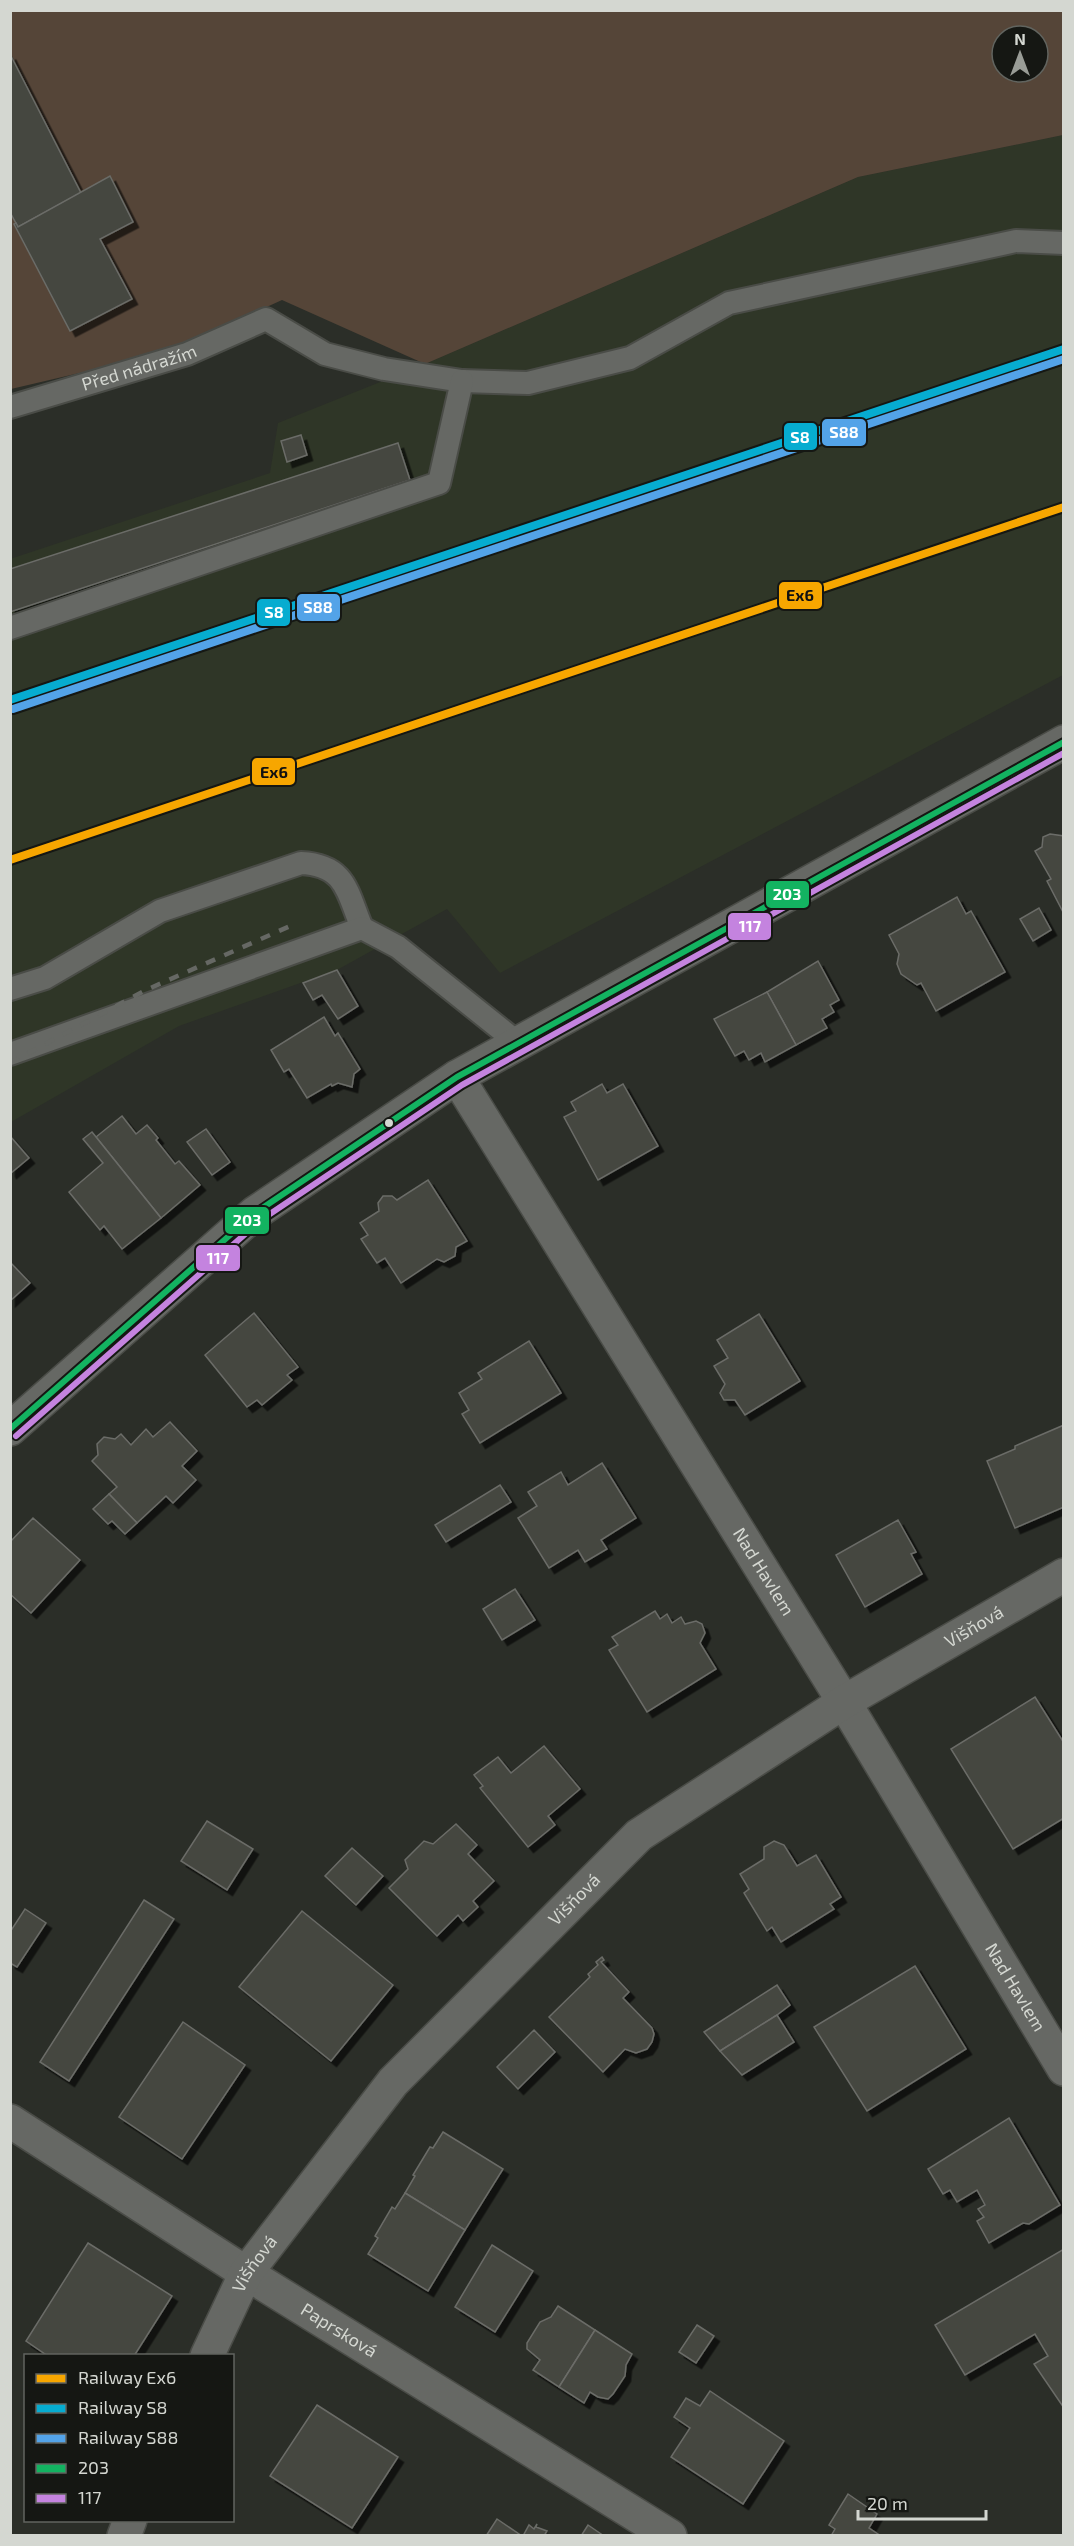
<svg xmlns="http://www.w3.org/2000/svg" width="1074" height="2546" font-family="'Exo 2',sans-serif">
	<defs>
		<filter id="shadow"><feDropShadow dx="5.5" dy="5.5" stdDeviation="0" flood-color="#0009"/></filter>
	</defs>
	<rect width="100%" height="100%" fill="#2b2e28"/>
	<polygon fill="#2f3627" points="1063,135 1063,675 500,973 447,909 337,970 179,1026 11,1122 10,559 270,473 278,423 425,364 858,177"/>
	<path fill="#554538" fill-rule="evenodd" d="M11,11H1063V135L858,177L425,364L282,300L165,353L11,389L10,212L16,223L14,225L70,331L131,299L100,239L133,221L110,177L80,192L11,54ZM1002,36H1038V72H1002Z"/>
	<g fill="#454641" stroke="#6b6c67" stroke-width="1.5" filter="url(#shadow)">
		<polygon points="10,54 81,193 18,227 10,212"/>
		<polygon points="110,176 133,222 100,239 132,299 70,331 14,224 16,223 18,227"/>
		<polygon points="301,435 307,455 287,462 281,441"/>
		<polygon points="398,443 410,480 10,612 10,569"/>
		<polygon points="1050,834 1064,836 1064,914 1047,881 1051,879 1035,851 1042,847 1043,837"/>
		<polygon points="957,897 966,914 971,911 1005,972 936,1011 921,983 917,985 901,974 897,964 899,954 889,935"/>
		<polygon points="1039,908 1051,930 1033,941 1020,919"/>
		<polygon points="818,961 839,1000 830,1005 834,1012 822,1019 827,1028 796,1045 767,992"/>
		<polygon points="337,970 358,1006 338,1019 322,995 313,1000 303,983"/>
		<polygon points="767,992 796,1045 765,1062 761,1053 749,1060 744,1051 735,1056 714,1019"/>
		<polygon points="324,1017 335,1036 338,1033 360,1069 354,1074 352,1087 338,1083 332,1086 331,1084 307,1098 289,1069 284,1072 271,1050"/>
		<polygon points="602,1084 607,1093 623,1084 658,1146 598,1180 564,1117 576,1111 571,1102"/>
		<polygon points="122,1116 136,1134 147,1125 158,1138 156,1140 175,1164 179,1161 200,1185 161,1218 96,1137"/>
		<polygon points="206,1129 230,1162 212,1175 187,1142"/>
		<polygon points="92,1132 161,1218 122,1249 104,1226 100,1230 69,1192 103,1163 83,1139"/>
		<polygon points="10,1136 29,1158 11,1173 10,1171"/>
		<polygon points="428,1180 467,1241 456,1247 455,1256 444,1262 437,1259 401,1283 385,1258 377,1263 361,1239 368,1235 360,1223 379,1211 378,1203 383,1196 392,1196 397,1200"/>
		<polygon points="10,1262 30,1283 10,1301"/>
		<polygon points="254,1313 298,1367 287,1375 292,1380 262,1405 257,1400 247,1407 205,1355"/>
		<polygon points="759,1314 800,1381 745,1415 735,1400 724,1400 720,1393 725,1384 714,1366 728,1358 717,1340"/>
		<polygon points="529,1341 561,1393 480,1443 462,1414 469,1410 459,1393 482,1379 478,1373"/>
		<polygon points="170,1422 197,1451 182,1466 196,1480 173,1503 166,1496 137,1523 109,1494 117,1487 92,1461 98,1455 97,1444 104,1437 115,1439 121,1434 131,1445 146,1429 153,1437"/>
		<polygon points="1064,1425 1064,1507 1015,1528 987,1461 1015,1449 1015,1446"/>
		<polygon points="602,1463 636,1518 601,1540 607,1549 585,1562 578,1550 549,1568 518,1518 537,1506 528,1492 561,1472 568,1485"/>
		<polygon points="500,1485 511,1502 446,1542 435,1525"/>
		<polygon points="109,1494 137,1523 125,1534 112,1521 108,1524 93,1509"/>
		<polygon points="33,1518 80,1560 31,1613 10,1594 10,1542"/>
		<polygon points="898,1520 916,1552 911,1554 922,1574 865,1607 836,1555"/>
		<polygon points="515,1589 535,1620 502,1640 483,1609"/>
		<polygon points="655,1611 660,1619 667,1614 672,1623 681,1617 685,1624 696,1621 702,1624 705,1633 700,1643 716,1669 647,1712 609,1650 618,1645 612,1637"/>
		<polygon points="1035,1697 1064,1743 1064,1818 1013,1849 951,1749"/>
		<polygon points="544,1746 580,1789 548,1816 555,1825 528,1847 480,1788 483,1786 474,1775 498,1757 511,1773"/>
		<polygon points="207,1821 253,1849 227,1890 181,1861"/>
		<polygon points="456,1824 477,1845 468,1854 494,1881 473,1901 478,1907 463,1921 458,1915 437,1936 389,1888 408,1869 405,1860 424,1841 433,1844"/>
		<polygon points="774,1841 784,1845 797,1866 816,1855 841,1897 830,1904 834,1909 781,1942 772,1927 767,1931 744,1893 749,1889 740,1874 764,1859 764,1847"/>
		<polygon points="352,1848 383,1876 356,1905 325,1876"/>
		<polygon points="144,1900 174,1919 69,2081 40,2062"/>
		<polygon points="25,1909 46,1923 17,1967 10,1963 10,1932"/>
		<polygon points="302,1911 393,1985 331,2061 239,1987"/>
		<polygon points="602,1957 604,1960 601,1962 629,1992 623,1998 652,2028 654,2034 652,2042 647,2049 636,2053 625,2049 603,2072 549,2017 590,1977 588,1974 598,1965 596,1962"/>
		<polygon points="915,1966 966,2049 867,2111 814,2027"/>
		<polygon points="777,1985 790,2005 777,2015 720,2051 704,2032"/>
		<polygon points="777,2015 794,2042 742,2075 720,2051"/>
		<polygon points="183,2022 245,2065 182,2159 119,2117"/>
		<polygon points="534,2030 555,2052 518,2089 497,2067"/>
		<polygon points="1009,2118 1060,2205 1029,2224 1023,2223 989,2243 977,2221 984,2217 978,2209 985,2205 977,2190 957,2202 950,2190 943,2194 928,2169"/>
		<polygon points="443,2132 503,2169 465,2230 405,2193 415,2176 413,2175 430,2147 433,2148"/>
		<polygon points="405,2193 465,2230 428,2291 368,2254 378,2238 375,2236 392,2207 395,2209"/>
		<polygon points="88,2243 172,2296 134,2356 48,2356 26,2341"/>
		<polygon points="492,2245 533,2271 495,2332 455,2307"/>
		<polygon points="1064,2249 1064,2408 1034,2364 1048,2356 1035,2334 965,2375 935,2325"/>
		<polygon points="558,2306 595,2330 559,2387 533,2370 540,2360 527,2349 527,2343 540,2322 551,2317"/>
		<polygon points="697,2325 714,2336 696,2363 679,2352"/>
		<polygon points="595,2330 632,2354 626,2365 625,2376 613,2394 608,2399 598,2397 590,2392 584,2403 559,2387"/>
		<polygon points="710,2391 784,2441 743,2504 671,2457 690,2428 674,2417 686,2398 700,2406"/>
		<polygon points="317,2405 398,2457 352,2528 270,2476"/>
		<polygon points="848,2494 877,2514 869,2528 881,2536 831,2536 835,2529 829,2525"/>
		<polygon points="497,2519 522,2536 486,2536"/>
		<polygon points="537,2524 536,2527 547,2531 544,2536 523,2536 529,2525 534,2529"/>
		<polygon points="588,2525 604,2536 581,2536"/>
	</g>
	<g fill="none" stroke-linecap="round" stroke-linejoin="round">
		<g stroke="#4a4c47" stroke-width="26">
			<g id="service">
				<path id="s1" d="M10,407L187,354L266,319L325,354L384,369L462,381L528,383L630,358L729,303L1016,241L1064,243"/>
				<polyline points="10,628 439,483 462,381"/>
				<path d="M10,989L45,978L160,911L301,863C346,865 347,892 362,928"/>
				<polyline points="10,1054 362,928 398,947 518,1043"/>
			</g>
		</g>
		<g stroke="#4a4c47" stroke-width="36">
			<g id="minor">
				<path id="s2" d="M457,1077L844,1702L1064,2069"/>
				<path id="s3" d="M10,2121L246,2273L670,2536"/>
				<path id="s4" d="M207,2356L246,2273L393,2082L639,1835L844,1702L1064,1575"/>
				<polyline points="124,2536 130,2520"/>
			</g>
		</g>
		<g stroke="#4a4c47" stroke-width="36">
			<polyline id="tertiary" points="10,1429 255,1213 457,1077 1064,742"/>
		</g>
		<use href="#service" stroke="#666864" stroke-width="22"/>
		<use href="#minor" stroke="#666864" stroke-width="33"/>
		<use href="#tertiary" stroke="#666864" stroke-width="33"/>
		<polyline stroke="#666864" stroke-width="4.5" stroke-dasharray="10 10" stroke-linecap="butt" points="10,1063 146,990 297,923"/>
		<g stroke="#151713" stroke-width="10">
			<polyline id="bus-1" points="10,1429 255,1213 457,1077 1064,742"/>
		</g>
		<g stroke="#151713" stroke-width="10">
			<polyline id="bus-2" points="16,1436 261,1220 462,1085 1064,753"/>
		</g>
		<use href="#bus-1" stroke="#13b361" stroke-width="6"/>
		<use href="#bus-2" stroke="#c483df" stroke-width="6"/>
		<g stroke="#151713" stroke-width="12">
			<polyline id="rail-1" points="10,860 1064,507"/>
		</g>
		<g stroke="#151713" stroke-width="12">
			<polyline id="rail-2" points="10,700 1064,349"/>
		</g>
		<g stroke="#151713" stroke-width="12">
			<polyline id="rail-3" points="13,709 1064,359"/>
		</g>
		<use href="#rail-1" stroke="#f7a600" stroke-width="8"/>
		<use href="#rail-2" stroke="#06acd0" stroke-width="8"/>
		<use href="#rail-3" stroke="#53a3e8" stroke-width="8"/>
	</g>
	<circle fill="#d4d7d1" stroke="#151713" stroke-width="2" cx="389" cy="1123" r="5"/>
	<g text-anchor="middle" stroke-width="4.5" stroke-linejoin="round" paint-order="stroke">
		<g font-size="18" fill="#d4d7d1" stroke="#151713">
			<text dy="6" stroke="none"><textPath href="#s1" startOffset="135">Před nádražím</textPath></text>
			<text dy="6" stroke="none"><textPath href="#s2" startOffset="582">Nad Havlem</textPath></text>
			<text dy="6" stroke="none"><textPath href="#s4" startOffset="1076">Višňová</textPath></text>
			<text dy="6" stroke="none"><textPath href="#s4" startOffset="590">Višňová</textPath></text>
			<text dy="6" stroke="none"><textPath href="#s2" startOffset="1068">Nad Havlem</textPath></text>
			<text dy="6" stroke="none"><textPath href="#s4" startOffset="104">Višňová</textPath></text>
			<text dy="6" stroke="none"><textPath href="#s3" startOffset="390">Paprsková</textPath></text>
		</g>
	</g>
	<g stroke="#151713" stroke-width="2">
		<rect x="821" y="418" width="46" height="29" rx="6" fill="#53a3e8"/>
		<rect x="783" y="422" width="35" height="29" rx="6" fill="#06acd0"/>
		<rect x="778" y="581" width="45" height="29" rx="6" fill="#f7a600"/>
		<rect x="296" y="593" width="45" height="29" rx="6" fill="#53a3e8"/>
		<rect x="256" y="598" width="35" height="29" rx="6" fill="#06acd0"/>
		<rect x="251" y="757" width="45" height="29" rx="6" fill="#f7a600"/>
		<rect x="765" y="880" width="45" height="29" rx="6" fill="#13b361"/>
		<rect x="727" y="912" width="45" height="29" rx="6" fill="#c483df"/>
		<rect x="224" y="1206" width="46" height="29" rx="6" fill="#13b361"/>
		<rect x="195" y="1244" width="46" height="28" rx="6" fill="#c483df"/>
	</g>
	<g font-size="16" text-anchor="middle" font-weight="bold" fill="#fff">
		<text x="844" y="438">S88</text>
		<text x="800" y="443">S8</text>
		<text x="318" y="613">S88</text>
		<text x="274" y="618">S8</text>
		<text x="787" y="900">203</text>
		<text x="750" y="932">117</text>
		<text x="247" y="1226">203</text>
		<text x="218" y="1264">117</text>
	</g>
	<g font-size="16" text-anchor="middle" font-weight="bold" fill="#111">
		<text x="800" y="601">Ex6</text>
		<text x="274" y="778">Ex6</text>
	</g>
	<rect width="1074" height="2546" fill="none" stroke="#d4d7d1" stroke-width="24"/>
	<rect x="24" y="2354" width="210" height="168" fill="#151713" stroke="#61645f" stroke-width="1.5"/>
	<rect x="36" y="2374" width="30" height="9" fill="#f7a600" stroke="#61645f" stroke-width="1.5"/>
	<text x="78" y="2384" font-size="18" fill="#d4d7d1">Railway Ex6</text>
	<rect x="36" y="2404" width="30" height="9" fill="#06acd0" stroke="#61645f" stroke-width="1.5"/>
	<text x="78" y="2414" font-size="18" fill="#d4d7d1">Railway S8</text>
	<rect x="36" y="2434" width="30" height="9" fill="#53a3e8" stroke="#61645f" stroke-width="1.5"/>
	<text x="78" y="2444" font-size="18" fill="#d4d7d1">Railway S88</text>
	<rect x="36" y="2464" width="30" height="9" fill="#13b361" stroke="#61645f" stroke-width="1.5"/>
	<text x="78" y="2474" font-size="18" fill="#d4d7d1">203</text>
	<rect x="36" y="2494" width="30" height="9" fill="#c483df" stroke="#61645f" stroke-width="1.5"/>
	<text x="78" y="2504" font-size="18" fill="#d4d7d1">117</text>
	<g transform="translate(1020 54)"><circle r="28" fill="#151713" stroke="#61645f" stroke-width="1.5"/>
	<path d="M0-4.5L10 22L0 15L-10 22Z" fill="#999c96"/>
	<text y="-9" font-size="16" font-weight="bold" text-anchor="middle" fill="#d4d7d1">N</text>
	</g>
	<path d="M858 2510v9h128v-9" fill="none" stroke="#d4d7d1" stroke-width="3"/>
	<text x="867" y="2510" font-size="18" fill="#d4d7d1" stroke="#151713" stroke-width="4.5" paint-order="stroke">20 m</text>
</svg>
